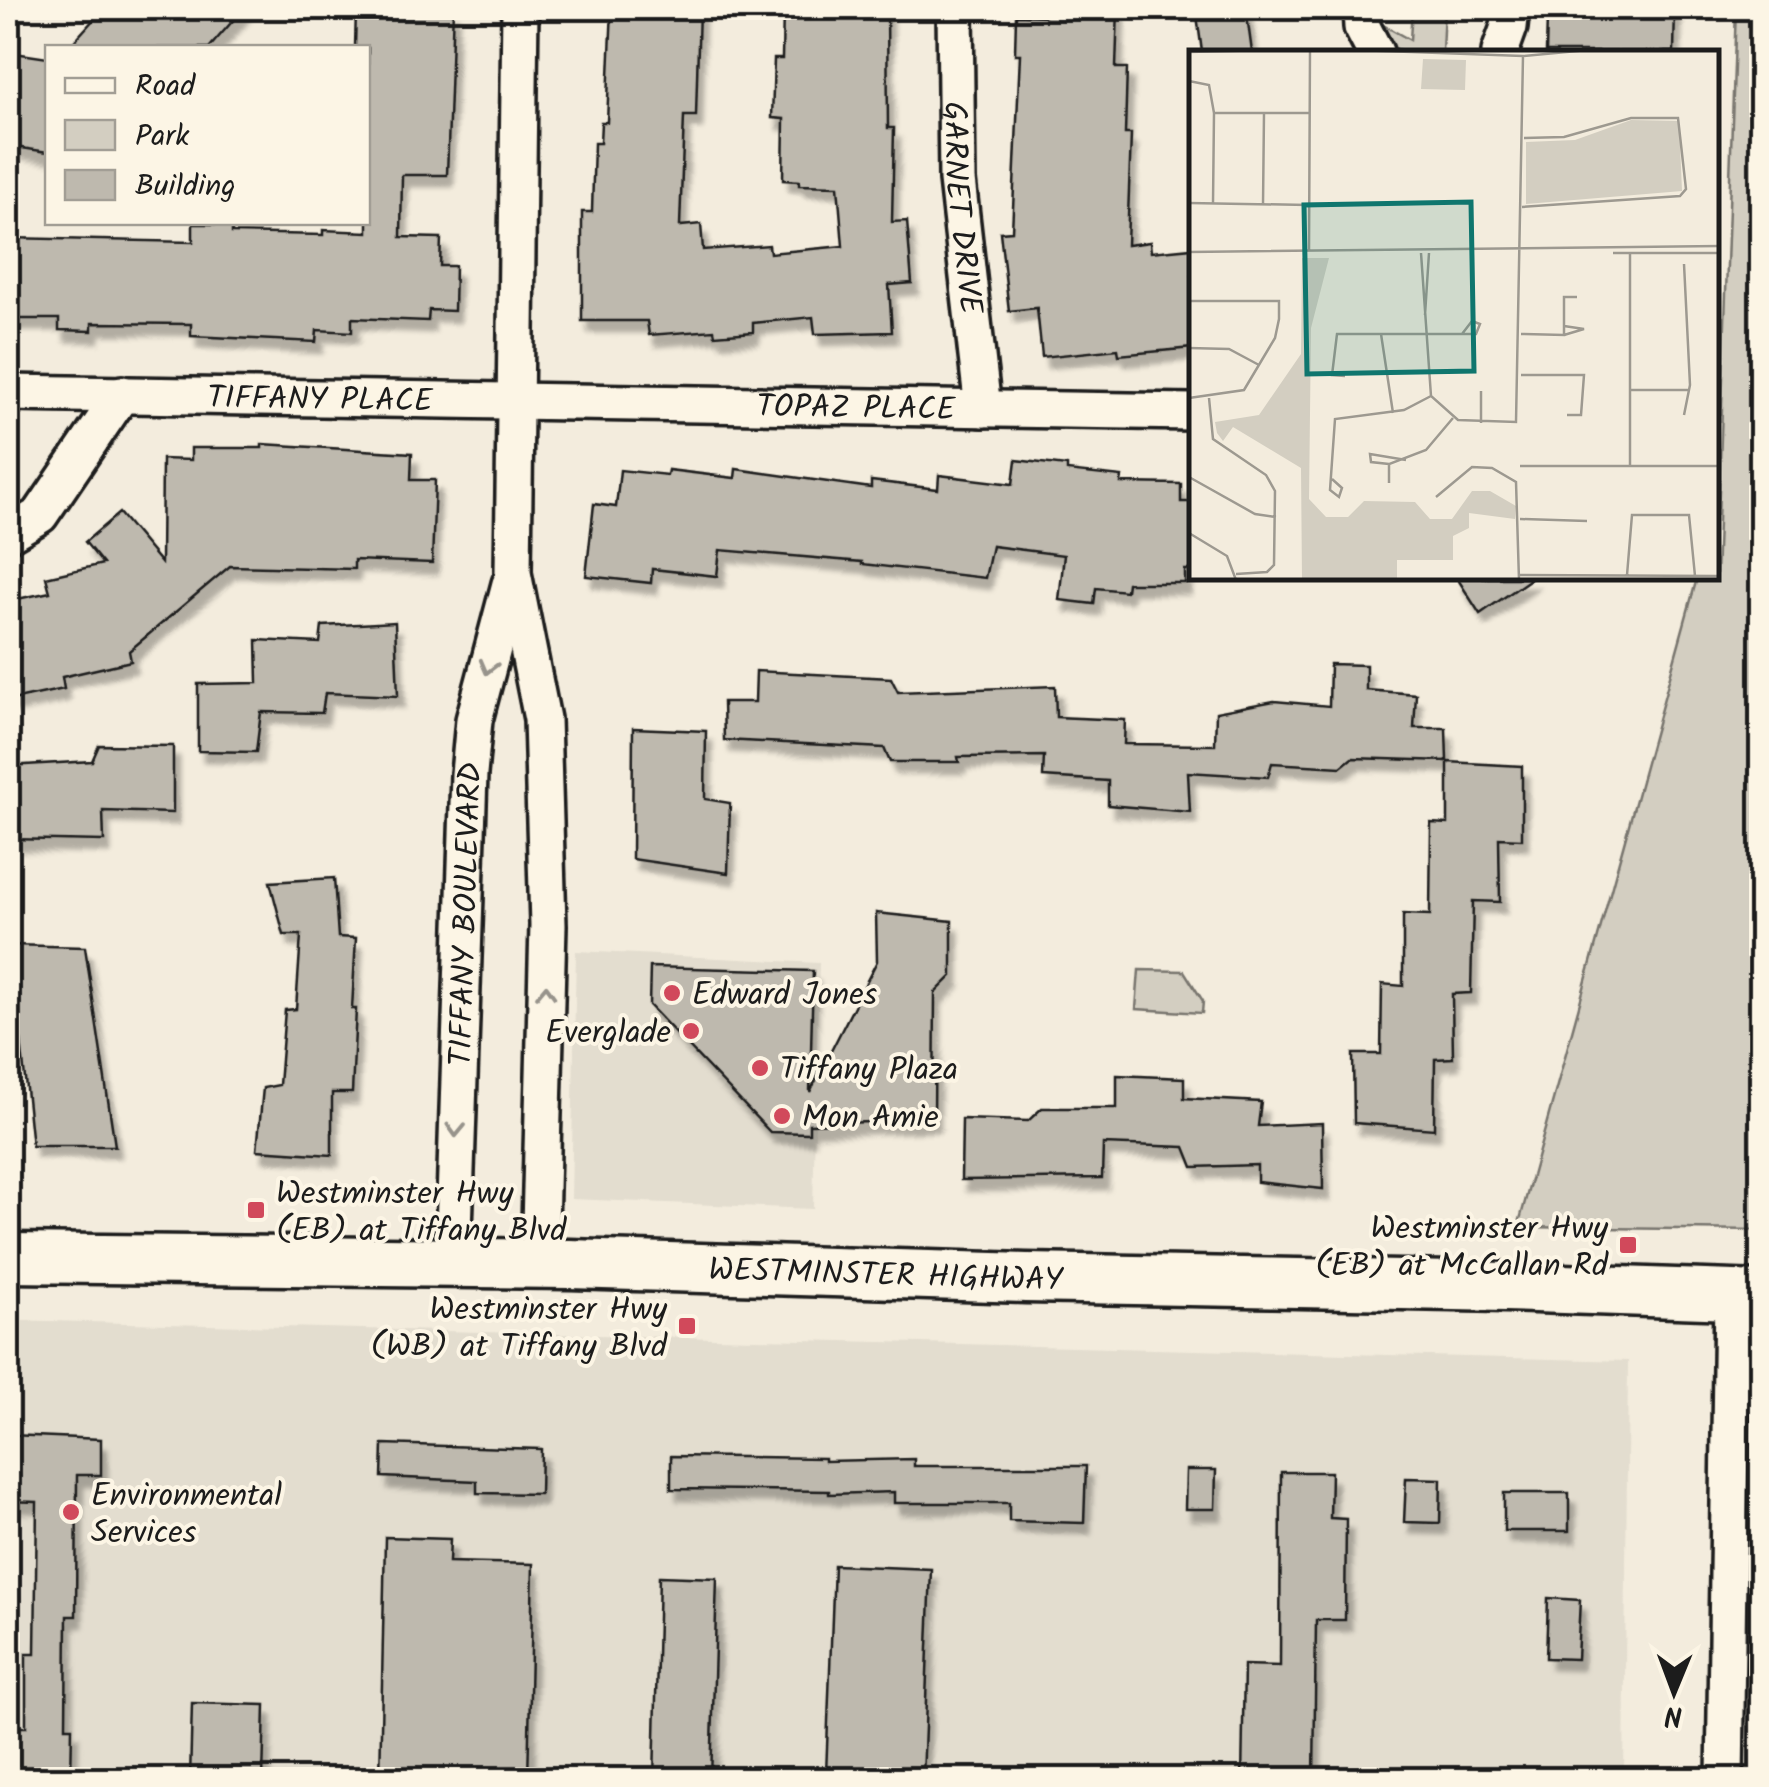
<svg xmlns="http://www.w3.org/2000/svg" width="1769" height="1787" font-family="Kalam,sans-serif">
	<defs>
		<filter id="shadow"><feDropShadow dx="6" dy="11" stdDeviation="2.5" flood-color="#0004"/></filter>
	</defs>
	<rect width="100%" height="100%" fill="#f3ecdd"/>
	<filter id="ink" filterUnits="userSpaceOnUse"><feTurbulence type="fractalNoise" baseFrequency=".01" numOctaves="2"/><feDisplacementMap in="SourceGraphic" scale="20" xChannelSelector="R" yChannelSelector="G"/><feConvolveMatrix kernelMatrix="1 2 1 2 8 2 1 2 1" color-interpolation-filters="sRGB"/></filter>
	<g filter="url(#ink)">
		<g fill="#e3ddcf">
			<polygon points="576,951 819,963 813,1209 571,1199"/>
			<polygon points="8,1320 1628,1361 1624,1779 8,1780"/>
		</g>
		<g fill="#d3cec1" stroke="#78756e" stroke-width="2.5">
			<path d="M1412,8H1444L1442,52C1410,52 1387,58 1376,21L1410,40Z"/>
			<polygon points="1736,8 1762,8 1761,1230 1518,1227 1697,578 1716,578"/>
			<polygon points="1139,970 1184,971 1203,1001 1202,1013 1136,1009"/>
		</g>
		<g fill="#beb9ae" stroke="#1c1c1c" stroke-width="2.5" filter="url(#shadow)">
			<polygon points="104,8 244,8 209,48 68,48"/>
			<polygon points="356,8 453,8 447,175 402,175 401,237 441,238 440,266 455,266 454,311 429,310 428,321 352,318 352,332 317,330 316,342 191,336 191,324 92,323 92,331 59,330 59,319 8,319 8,238 193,242 193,224 232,224 232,233 323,235 323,230 368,232 368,48 355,48"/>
			<polygon points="612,8 699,8 696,116 684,116 680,226 701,224 703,250 769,245 770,253 843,246 838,186 799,185 799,181 783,180 784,119 772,118 774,59 782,59 783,8 887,8 888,128 894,128 892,222 907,221 912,283 889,285 892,332 815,334 813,317 753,323 753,332 715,335 714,330 649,335 647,321 582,321 582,212 592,212 594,143 600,143 601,122 607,122"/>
			<polygon points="1045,8 1118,8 1116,68 1127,68 1125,134 1131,134 1127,245 1150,242 1151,252 1192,248 1192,348 1119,355 1118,349 1042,357 1037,308 1009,311 1000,232 1012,231 1020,54 1015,54 1016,15 1045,16"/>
			<polygon points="1196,8 1246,8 1252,52 1202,52"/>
			<polygon points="1588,8 1675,8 1674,52 1546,52 1547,17 1588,18"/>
			<polygon points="8,52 48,58 48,152 8,146"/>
			<polygon points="262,444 412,453 411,480 435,480 432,563 354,560 354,569 230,566 129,651 131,661 62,677 64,689 8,701 8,601 50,592 46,577 103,564 85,542 119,513 161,563 162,459 191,460 191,448 262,448"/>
			<polygon points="1016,460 1067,466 1067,471 1122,477 1121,483 1181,484 1181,502 1192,502 1192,570 1185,570 1185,583 1127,583 1126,591 1096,588 1094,604 1059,600 1064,555 992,546 985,578 862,564 862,562 720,550 717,576 652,569 651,583 586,576 594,504 616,507 620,470 667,475 668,470 735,478 736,469 871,488 871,481 938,489 939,475 1013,484"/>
			<polygon points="1457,578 1532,578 1480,614"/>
			<polygon points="395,622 398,696 325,693 322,713 261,712 256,752 198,751 198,684 258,683 257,640 320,643 322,626"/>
			<polygon points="1330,664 1366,665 1366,690 1416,694 1414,728 1446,728 1447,761 1352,758 1341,767 1272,763 1268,777 1188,772 1190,812 1108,805 1108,781 1043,777 1044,756 958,757 959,762 890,762 884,748 724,740 723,702 755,702 756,671 891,678 898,692 1055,686 1056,717 1125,720 1124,744 1215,745 1216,712 1274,701 1329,706"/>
			<polygon points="633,728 706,731 705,799 730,803 728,873 632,859"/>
			<polygon points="99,745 173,746 173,813 103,811 104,841 8,839 8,766 92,761"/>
			<polygon points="1448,762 1522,766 1522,839 1499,838 1500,902 1473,901 1471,993 1452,994 1453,1058 1435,1059 1434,1129 1354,1123 1353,1054 1381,1054 1382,984 1403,986 1403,914 1430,915 1431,823 1448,824"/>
			<polygon points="334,878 338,937 356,938 352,1009 356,1009 352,1093 332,1093 332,1155 257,1150 263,1088 279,1085 285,1010 296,1009 301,935 284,935 270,882"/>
			<polygon points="876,913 952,921 952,976 935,993 934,1120 809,1124 809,1133 770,1132 649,1005 650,967 813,971 810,1092 877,961"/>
			<polygon points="11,945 85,947 115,1146 32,1146"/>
			<polygon points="1117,1075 1184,1078 1184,1098 1261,1102 1258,1126 1322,1123 1323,1189 1257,1182 1257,1165 1193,1167 1185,1147 1103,1144 1102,1178 961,1180 962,1119 1028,1121 1042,1108 1117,1108"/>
			<polygon points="10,1435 101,1439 101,1475 77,1475 76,1616 67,1616 66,1727 72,1727 71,1780 8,1780 8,1727 26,1727 26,1654 35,1654 37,1502 8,1501"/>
			<polygon points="383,1444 541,1449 540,1494 477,1493 477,1481 382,1477"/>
			<polygon points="671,1456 825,1458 825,1461 914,1459 914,1466 1086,1466 1084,1523 1009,1521 1009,1503 894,1503 894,1492 829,1494 829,1491 671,1489"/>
			<polygon points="1186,1470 1216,1470 1215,1509 1185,1509"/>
			<polygon points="1281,1472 1331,1472 1330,1518 1346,1519 1345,1620 1316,1620 1314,1780 1242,1780 1244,1665 1280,1666"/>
			<polygon points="1406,1478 1441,1479 1440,1523 1404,1522"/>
			<rect x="1504" y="1493" width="65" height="38"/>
			<polygon points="385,1537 450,1539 449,1562 533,1564 528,1780 380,1780"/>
			<polygon points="834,1565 931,1569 923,1779 826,1774"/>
			<polygon points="659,1576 717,1578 711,1780 654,1780"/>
			<polygon points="1548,1598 1580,1600 1577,1659 1546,1658"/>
			<polygon points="192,1703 265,1705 263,1780 190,1780"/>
		</g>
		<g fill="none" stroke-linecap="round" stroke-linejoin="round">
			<g stroke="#1c1c1c" stroke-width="42">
				<g id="street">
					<polyline points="520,8 513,573 542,719 548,925 539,1264"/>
					<path id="s1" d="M955,8L957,180L983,409"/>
					<polyline points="1361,8 1362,27 1375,52"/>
					<polyline points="1500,52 1509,27 1511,8"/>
					<path id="s2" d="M8,393L1192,412"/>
					<polyline points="8,534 40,515 122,394"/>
					<path id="s3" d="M453,1262L469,774L474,720L510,584"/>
					<polyline points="1725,1780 1732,1296"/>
				</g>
			</g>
			<g stroke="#1c1c1c" stroke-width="55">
				<g id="secondary">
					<path id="s4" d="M8,1258L570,1264L1026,1278L1506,1287L1762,1296"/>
				</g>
			</g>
			<use href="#street" stroke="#fcf5e5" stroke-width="35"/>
			<use href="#secondary" stroke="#fcf5e5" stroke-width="48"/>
		</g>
		<defs><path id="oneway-chevron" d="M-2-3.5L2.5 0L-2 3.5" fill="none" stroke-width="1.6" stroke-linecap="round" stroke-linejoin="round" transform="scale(2.5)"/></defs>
		<g stroke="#97938b">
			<use href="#oneway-chevron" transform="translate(488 667) rotate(105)"/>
			<use href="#oneway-chevron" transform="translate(546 992) rotate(-88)"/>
			<use href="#oneway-chevron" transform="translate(456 1130) rotate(92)"/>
		</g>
	</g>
	<g fill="#d1495b" stroke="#fcf5e5" stroke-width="4">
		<circle cx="672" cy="993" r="10"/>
		<circle cx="691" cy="1031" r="10"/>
		<circle cx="760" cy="1068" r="10"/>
		<circle cx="782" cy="1116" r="10"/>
		<rect x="246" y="1200" width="20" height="20" rx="5"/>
		<rect x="1618" y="1235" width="20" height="20" rx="5"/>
		<rect x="677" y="1316" width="20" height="20" rx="5"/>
		<circle cx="71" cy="1512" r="10"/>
	</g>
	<g text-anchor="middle" stroke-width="8" stroke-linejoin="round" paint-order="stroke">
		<g font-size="32" fill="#1c1c1c" stroke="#fcf5e5">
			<text dy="11" stroke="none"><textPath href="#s1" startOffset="200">GARNET DRIVE</textPath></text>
			<text dy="11" stroke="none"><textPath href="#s2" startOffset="312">TIFFANY PLACE</textPath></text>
			<text dy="11" stroke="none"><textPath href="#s2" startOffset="848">TOPAZ PLACE</textPath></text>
			<text dy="11" stroke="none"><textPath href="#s3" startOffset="348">TIFFANY BOULEVARD</textPath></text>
			<text dy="11" stroke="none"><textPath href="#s4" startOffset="878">WESTMINSTER HIGHWAY</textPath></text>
		</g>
		<g font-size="32" fill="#1c1c1c" stroke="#fcf5e5" text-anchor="start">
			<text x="692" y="1004">Edward Jones</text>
			<text x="671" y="1042" text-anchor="end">Everglade</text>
			<text x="780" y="1079">Tiffany Plaza</text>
			<text x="802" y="1127">Mon Amie</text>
			<text x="276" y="1203">Westminster Hwy<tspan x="276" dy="37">(EB) at Tiffany Blvd</tspan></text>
			<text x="1608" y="1238" text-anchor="end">Westminster Hwy<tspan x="1608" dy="37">(EB) at McCallan Rd</tspan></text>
			<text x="667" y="1319" text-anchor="end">Westminster Hwy<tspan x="667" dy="37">(WB) at Tiffany Blvd</tspan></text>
			<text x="91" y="1505">Environmental<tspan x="91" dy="37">Services</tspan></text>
		</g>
	</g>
	<g transform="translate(1189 50)">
		<rect width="530" height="530" fill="#f3ecdd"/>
		<path d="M234,9L277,10L276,40L232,39ZM442,70L490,71L493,141L337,154V92L386,90ZM113,208H140L122,278L120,449L137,467H159L175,451L226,452L241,469H263L283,441H301L327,456L326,469L280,463V478L264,486V510H208V530H113L112,418L44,377L34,391L28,383L26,372L70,365L112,304Z" fill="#d3cec1"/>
		<path fill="none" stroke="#9d9990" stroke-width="2.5" d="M166,0L334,6L399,0M0,2L81,0M0,31L20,35L25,63H121M0,153L119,155M24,153L25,63M74,155L75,63M333,157L491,146L497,139L489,68H442L375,87L335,88M0,202L530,196M120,202L121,0M232,203L242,346L269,370L327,372L334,6M424,203H530M441,204V416M0,251H90V269L86,288L55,340L0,348M236,265L240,203M375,276L395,279L375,285M192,284L204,363M332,284L375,285V247H388M0,298L40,299L70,315M332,325H395L392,365H378M156,326L143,325L148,284H287L291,274L283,271L273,284M441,340H501M292,341V373M20,348L24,389L77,425L86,441L85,515L78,522L47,524M495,365L501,335L495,214M200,414L182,412L181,404L217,410M331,416H530M0,427L66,464L87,467M143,429L153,438L150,447L141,440L146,369L215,360L242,346M200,433V414L237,400L264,368M247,447L283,417L303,418L327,432L330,530M331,469L398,471M0,483L38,506L47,530M330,525L530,526M438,525L443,465H500L506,526"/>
		<path fill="#0f766e" fill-opacity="0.15" stroke="#0f766e" stroke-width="5" d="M282,152L285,321L118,324L115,155Z"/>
		<rect width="530" height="530" fill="none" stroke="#1c1c1c" stroke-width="5"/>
	</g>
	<rect width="1769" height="1787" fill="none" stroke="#fcf5e5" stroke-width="40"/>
	<rect x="20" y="20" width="1729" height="1747" fill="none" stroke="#1c1c1c" stroke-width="4" filter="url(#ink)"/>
	<rect x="45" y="45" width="325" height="180" fill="#fcf5e5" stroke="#a29e95" stroke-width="2.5"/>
	<rect x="65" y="78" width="50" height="15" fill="#fcf5e5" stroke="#a29e95" stroke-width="2.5"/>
	<text x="135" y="95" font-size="30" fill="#1c1c1c">Road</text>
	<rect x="65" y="120" width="50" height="30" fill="#d3cec1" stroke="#a29e95" stroke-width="2.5"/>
	<text x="135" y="145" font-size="30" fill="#1c1c1c">Park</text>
	<rect x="65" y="170" width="50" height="30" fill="#beb9ae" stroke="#a29e95" stroke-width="2.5"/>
	<text x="135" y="195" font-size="30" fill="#1c1c1c">Building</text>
	<g transform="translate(1674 1692) rotate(181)" stroke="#fcf5e5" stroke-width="8" paint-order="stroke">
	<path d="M0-8L18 38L0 25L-18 38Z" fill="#1c1c1c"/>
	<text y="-15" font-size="28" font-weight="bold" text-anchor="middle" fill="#1c1c1c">N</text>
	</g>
</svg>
